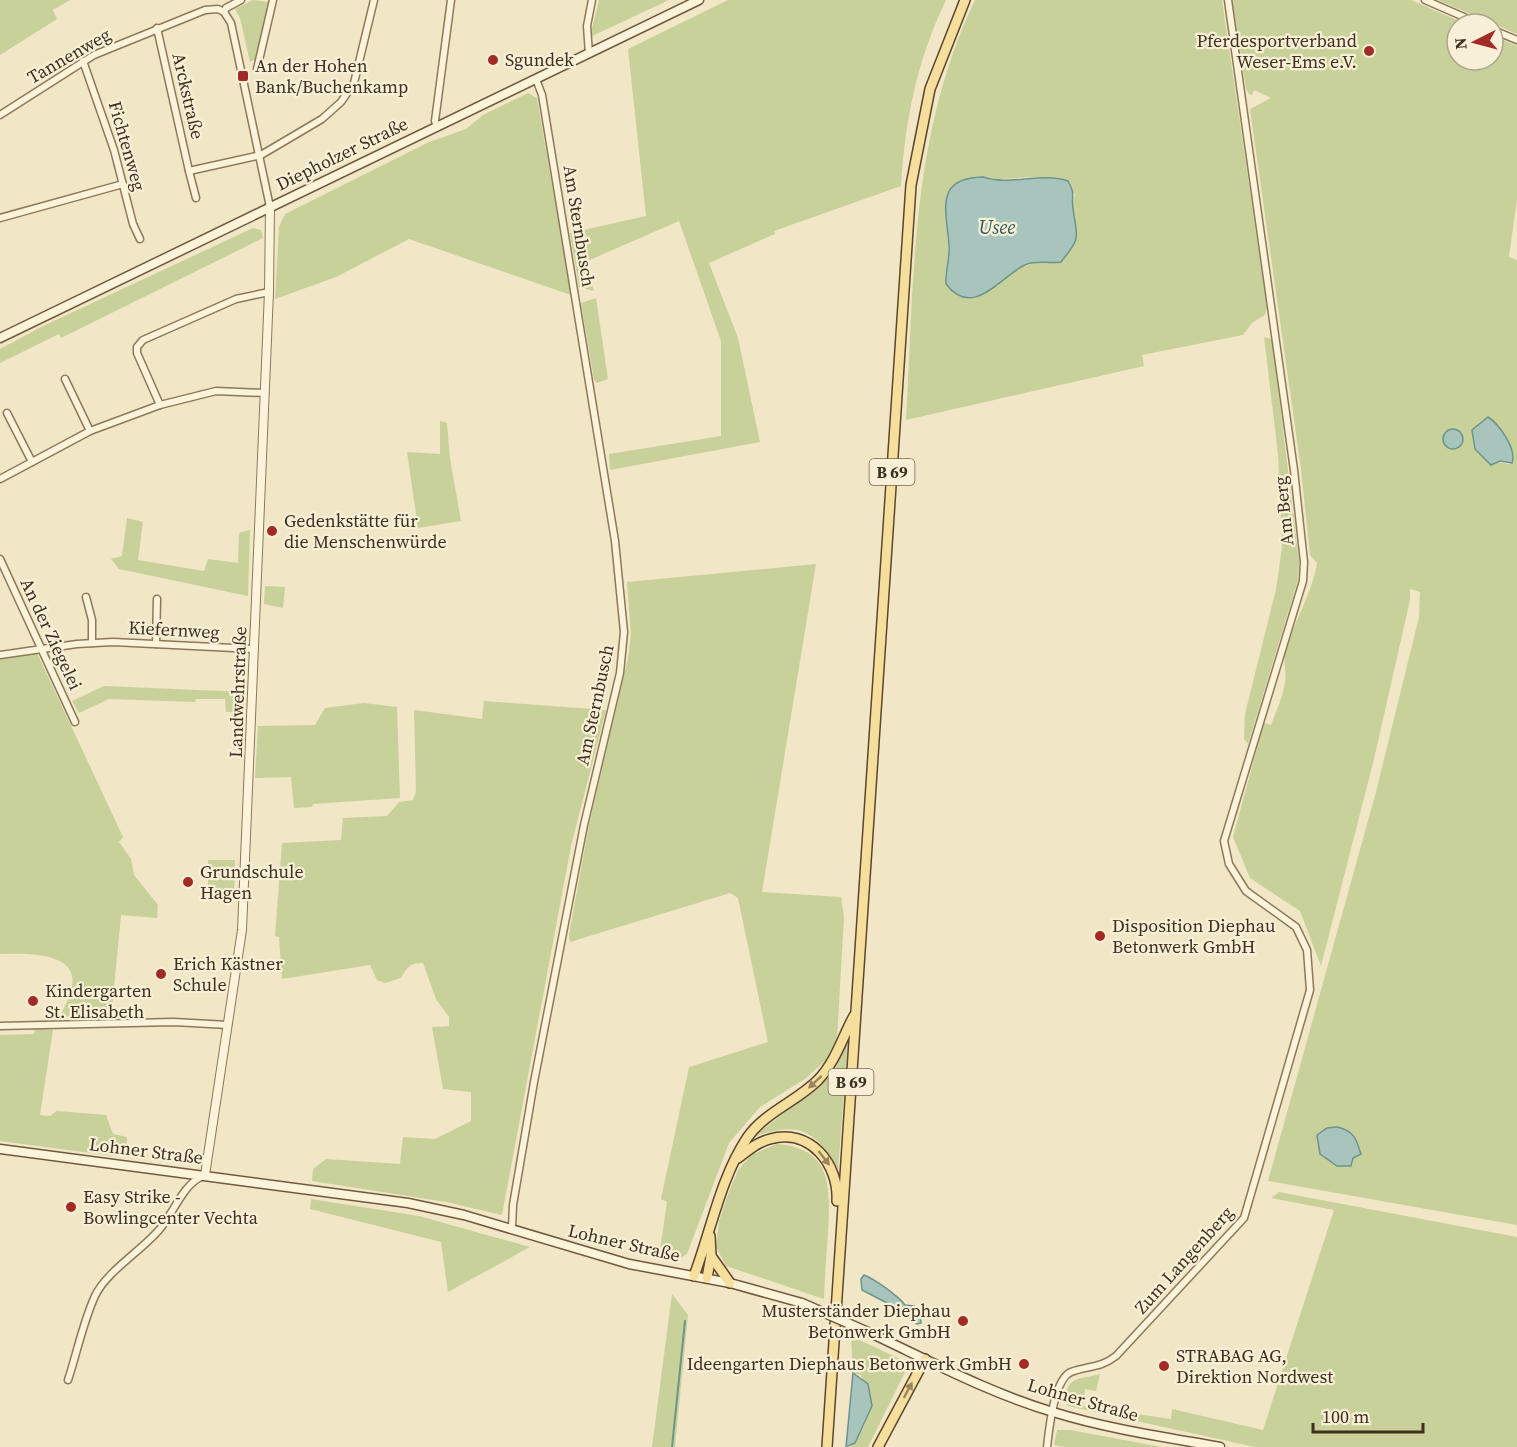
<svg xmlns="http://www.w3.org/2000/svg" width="1517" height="1447" font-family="'Source Serif 4',serif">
	<rect width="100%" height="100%" fill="#f1e6c6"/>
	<g fill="#c8d199" fill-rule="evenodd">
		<polygon points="0,0 70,0 53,10 57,19 0,55"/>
		<polygon points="253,0 269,2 256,59 250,62 240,18 235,9"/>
		<polygon points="599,0 669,0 590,37"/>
		<path d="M728,0H946C917,60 905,120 901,186L774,231L775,234L709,263L738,338L760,442L610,470L609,454L721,436V341L679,221L585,262L594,291L579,287L570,233L646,216L628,49Z"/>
		<path d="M975,0H1222L1267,307L1265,315L1252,323L1243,335L1142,355L1144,366L906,420C914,276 911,133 975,0ZM983,177L999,179L1035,177L1075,194C1065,229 1095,231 1054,263C1031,260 1012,268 998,286L945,276C954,246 940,217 950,188Z"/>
		<path d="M1232,0H1411L1466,24H1457V60H1493V36L1517,46V199L1509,257L1517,260V1225L1268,1181L1376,792L1419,617L1420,592L1410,589V600L1374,759L1321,966L1300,911L1250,878L1233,837L1264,723L1271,725C1276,711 1284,695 1285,681C1287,668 1282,665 1286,649C1295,621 1313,590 1317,563L1310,555L1301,469L1250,109L1271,98L1254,90L1252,95L1249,94L1246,89ZM1499,428L1514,456L1509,464L1497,462ZM1359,1149L1361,1154L1353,1158V1163L1337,1166L1320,1154Z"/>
		<polygon points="1438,0 1517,0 1517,34"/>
		<polygon points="528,93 537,98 571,295 409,239 336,277 275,299 279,227 285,214 427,143 466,129 483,115"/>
		<polygon points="253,228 261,230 263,238 61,338 59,334 0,363 0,349 41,327"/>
		<polygon points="596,298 608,379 597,383 594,380 581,303"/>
		<polygon points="1264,337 1272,339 1299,561 1298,580 1248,744 1244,739 1245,714 1276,589 1282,547 1278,454"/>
		<polygon points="440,421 447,423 450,459 461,521 418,528 407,452 440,454"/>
		<polygon points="127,518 143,522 138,560 204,571 208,559 238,563 239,533 250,530 248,596 119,569 111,559 122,556"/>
		<polygon points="816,564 762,892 841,897 844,917 837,1039 825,1061 805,1079 760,1107 729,1143 687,1254 678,1259 659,1257 667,1202 661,1199 689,1067 768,1042 738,898 730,893 570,942 569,935 589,825 628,658 631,635 627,582"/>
		<polygon points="265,586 285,587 283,608 264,604"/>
		<path d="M37,653L123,837L119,842L131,859L134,875L158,905L157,918L121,915L112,1009H94L93,1015L60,1017C64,1007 70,997 72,986C79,950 20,954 0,954V659Z"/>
		<polygon points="104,686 245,692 243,712 226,712 225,699 196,699 195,702 109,699 79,713 72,701"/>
		<path d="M484,701L606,710L571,846L502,1215L446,1202L312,1181L313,1169L326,1159L400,1164L403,1137L435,1139L471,1121V1092L443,1089L432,1027L449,1026V1017L436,999L423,963C410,963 407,967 401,978L385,983L377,980L370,965L282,979L279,937L275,936L282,843L341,840L343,818L387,816L399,802L413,800L416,792L414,710L482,719Z"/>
		<polygon points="364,703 397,707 400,798 313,804 312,807 294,808 291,777 255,778 258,726 315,725 325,708"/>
		<polygon points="208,860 235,860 234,897 208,896"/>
		<polygon points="35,1029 53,1030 40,1115 50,1116 57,1111 106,1115 113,1134 127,1137 126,1153 114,1156 0,1141 0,1035 34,1034"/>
		<path d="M848,1042L838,1170C814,1129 800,1121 753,1137L822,1084L835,1069Z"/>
		<path d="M777,1144C834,1148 830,1190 828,1234C826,1256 825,1277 824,1299L726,1266L716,1247L719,1221L728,1194L738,1170L751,1155Z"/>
		<path d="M1279,1192L1517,1237V1447H1255L1068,1406L1064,1401C1068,1375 1079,1380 1100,1374L1096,1391L1085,1389L1083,1406L1171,1419L1172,1409L1263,1430L1334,1210L1271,1198Z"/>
		<polygon points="311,1199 419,1216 530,1247 448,1292 441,1242 310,1209"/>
		<polygon points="672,1294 688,1315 675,1447 652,1447"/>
		<polygon points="851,1336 904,1361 906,1370 868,1447 851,1447 864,1426 872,1406 861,1375 853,1373"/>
		<polygon points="1057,1430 1070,1430 1162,1447 1065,1447 1054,1445"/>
	</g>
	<g fill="#a8c5bd" stroke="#6d948c" stroke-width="1.5">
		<path d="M983,177C1010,186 1040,172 1068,181C1076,196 1071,194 1073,209C1077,238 1082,236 1061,262C1049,264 1039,260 1027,264C1003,273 974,321 946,284C945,271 950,260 949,246C947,211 933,178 983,177Z"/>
		<path d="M1488,417C1499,424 1517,449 1512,463L1500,461L1491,465L1475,449L1472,430Z"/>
		<circle cx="1453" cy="439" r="10"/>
		<path d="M1337,1127C1354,1131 1356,1138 1361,1154L1353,1158L1351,1166H1337L1320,1154L1317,1135L1327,1128Z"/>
		<path d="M864,1275C876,1280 897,1295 905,1305L914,1306L920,1312L921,1323L917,1324L887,1303L862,1290L861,1279Z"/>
		<polygon points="853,1373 868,1384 872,1406 855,1443 846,1447"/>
	</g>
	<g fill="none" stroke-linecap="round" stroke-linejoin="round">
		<polyline stroke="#6d948c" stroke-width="2" points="672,1447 685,1321"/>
		<g stroke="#8e785a" stroke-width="9">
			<g id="minor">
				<polyline points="1425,0 1480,24"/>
				<polyline points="224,12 231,23 270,207"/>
				<polyline points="224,12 226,8 241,0"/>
				<polyline points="157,28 189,171 261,155 322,119 341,102 354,83 374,0"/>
				<polyline points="1493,30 1517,40"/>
				<polyline points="589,54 587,26 592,0"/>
				<polyline points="83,61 114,150 133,224 140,239"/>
				<polyline points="257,69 273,0"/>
				<polyline points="0,115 94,55 205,10 218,9 224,12"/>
				<polyline points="437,126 435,121 451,0"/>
				<polyline points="189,171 196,198"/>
				<polyline points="0,218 123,184"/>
				<polyline points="160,405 216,391 265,393"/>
				<polyline points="7,413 32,462"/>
				<polyline points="90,431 160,405 137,353 137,347 143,340 236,299 269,292"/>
				<polyline points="0,479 90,431 65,379"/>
				<polyline points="0,559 75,722"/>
				<polyline points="86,597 92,620 92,643"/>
				<polyline points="156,644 157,599"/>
				<polyline points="0,655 77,644 113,642 254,649"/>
				<polyline points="0,1026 174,1022 228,1025"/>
				<polyline points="512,1228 513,1205 534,1082 584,825 620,673 624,632 615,541 542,95 536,79"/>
				<path d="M68,1380C77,1353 83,1322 95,1296C106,1272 141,1251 159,1230C173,1214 183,1185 201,1177"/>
				<path d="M1047,1447C1049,1429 1054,1379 1071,1372C1087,1366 1101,1368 1116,1356L1244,1218L1310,990L1307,950L1296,927L1246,891L1229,864L1224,841L1303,581L1304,562L1294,470L1228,0"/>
			</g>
		</g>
		<g stroke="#8e785a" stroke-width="10">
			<polyline id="tertiary" points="205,1175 242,930 269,292 270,207"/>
		</g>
		<g stroke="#70593d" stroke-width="11">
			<g id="secondary">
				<polyline points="0,338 699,0"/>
				<polyline points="0,1149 408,1203 464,1215 629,1264 730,1283 802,1303"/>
				<path d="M868,1332C928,1360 989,1393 1053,1412C1108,1429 1164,1437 1220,1447"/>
			</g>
		</g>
		<g stroke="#5c462e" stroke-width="12">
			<g id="primary">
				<path d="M738,1158C748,1150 758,1142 770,1139C810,1128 839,1164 837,1201"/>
				<polyline points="711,1256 730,1283"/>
				<path d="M694,1276C711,1231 720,1179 747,1138C765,1112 796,1102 818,1080C836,1061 842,1038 854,1016"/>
				<polyline points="707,1278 711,1256 710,1236"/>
				<polyline points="827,1447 911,185 930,89 965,0"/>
				<polyline points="878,1447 925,1359"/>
			</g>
		</g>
		<use href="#minor" stroke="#fbf3da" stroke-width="6"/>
		<use href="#tertiary" stroke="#fbf3da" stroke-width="8"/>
		<use href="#secondary" stroke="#fbf3da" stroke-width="8"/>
		<use href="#primary" stroke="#f6de9c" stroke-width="9"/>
		<g stroke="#70593d" stroke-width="11" stroke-linecap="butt">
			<polyline id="secondary-bridge" points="802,1303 868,1332"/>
		</g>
		<use href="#secondary-bridge" stroke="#fbf3da" stroke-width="8"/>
	</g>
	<defs><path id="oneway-solid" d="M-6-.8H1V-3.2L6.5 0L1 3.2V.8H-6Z" transform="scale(1.5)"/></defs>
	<g fill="#9a865e">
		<use href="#oneway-solid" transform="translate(815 1082) rotate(137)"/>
		<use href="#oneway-solid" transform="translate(824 1158) rotate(52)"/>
		<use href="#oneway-solid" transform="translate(908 1390) rotate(-62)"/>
	</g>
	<g fill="#a22b26" stroke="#f8f0d6" stroke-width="2">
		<circle cx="1369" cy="51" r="6"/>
		<circle cx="493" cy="60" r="6"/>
		<rect x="237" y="70" width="12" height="12" rx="3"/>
		<circle cx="272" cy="531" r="6"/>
		<circle cx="188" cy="882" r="6"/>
		<circle cx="1100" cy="936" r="6"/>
		<circle cx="161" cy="974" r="6"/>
		<circle cx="33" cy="1001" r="6"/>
		<circle cx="71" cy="1207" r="6"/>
		<circle cx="963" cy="1321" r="6"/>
		<circle cx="1024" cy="1364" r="6"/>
		<circle cx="1164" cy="1366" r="6"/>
	</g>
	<g text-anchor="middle" stroke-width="4.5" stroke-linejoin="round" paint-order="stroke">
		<g fill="#f8f0d6" stroke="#766956" stroke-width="1.5">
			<rect x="869.5" y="459" width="45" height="26" rx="4.5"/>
			<rect x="828.5" y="1069" width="45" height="26" rx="4.5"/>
		</g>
		<g font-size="16" font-weight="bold" fill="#3e2f1f">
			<text x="892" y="478">B 69</text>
			<text x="851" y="1088">B 69</text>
		</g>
		<g font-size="18" fill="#3e2f1f" stroke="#f8f0d6" text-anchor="start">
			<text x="1357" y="47" text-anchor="end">Pferdesportverband<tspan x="1357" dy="21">Weser-Ems e.V.</tspan></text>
			<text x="505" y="66">Sgundek</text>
			<text x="255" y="72">An der Hohen<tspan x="255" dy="21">Bank/Buchenkamp</tspan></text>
			<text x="284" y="527">Gedenkstätte für<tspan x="284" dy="21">die Menschenwürde</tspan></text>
			<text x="200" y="878">Grundschule<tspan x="200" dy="21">Hagen</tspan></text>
			<text x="1112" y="932">Disposition Diephau<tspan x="1112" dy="21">Betonwerk GmbH</tspan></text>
			<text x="173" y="970">Erich Kästner<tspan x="173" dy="21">Schule</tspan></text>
			<text x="45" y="997">Kindergarten<tspan x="45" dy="21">St. Elisabeth</tspan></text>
			<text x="83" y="1203">Easy Strike -<tspan x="83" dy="21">Bowlingcenter Vechta</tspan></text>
			<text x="951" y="1317" text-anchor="end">Musterständer Diephau<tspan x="951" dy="21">Betonwerk GmbH</tspan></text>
			<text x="1176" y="1362">STRABAG AG,<tspan x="1176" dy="21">Direktion Nordwest</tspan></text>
			<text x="1012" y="1370" text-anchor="end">Ideengarten Diephaus Betonwerk GmbH</text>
		</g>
		<g font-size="18" fill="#3e2f1f" stroke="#f8f0d6">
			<text transform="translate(69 56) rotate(-30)" y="6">Tannenweg</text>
			<text transform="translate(188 96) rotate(77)" y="6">Arckstraße</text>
			<text transform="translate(127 146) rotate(74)" y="6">Fichtenweg</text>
			<text transform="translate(342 154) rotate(-26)" y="6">Diepholzer Straße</text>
			<text transform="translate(579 226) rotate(81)" y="6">Am Sternbusch</text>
			<text transform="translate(1284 511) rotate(-96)" y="6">Am Berg</text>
			<text transform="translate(174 630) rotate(3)" y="6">Kiefernweg</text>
			<text transform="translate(51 634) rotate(65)" y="6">An der Ziegelei</text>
			<text transform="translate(238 692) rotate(-88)" y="6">Landwehrstraße</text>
			<text transform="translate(595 705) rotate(-78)" y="6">Am Sternbusch</text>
			<text transform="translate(146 1151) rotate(7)" y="6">Lohner Straße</text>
			<text transform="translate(624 1243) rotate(13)" y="6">Lohner Straße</text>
			<text transform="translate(1184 1260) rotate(-48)" y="6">Zum Langenberg</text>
			<text transform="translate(1083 1400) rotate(16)" y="6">Lohner Straße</text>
		</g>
		<g font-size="20" font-style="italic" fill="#2d5e5d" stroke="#f8f0d6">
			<text x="997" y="234">Usee</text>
		</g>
	</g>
	<g transform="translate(1475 42) rotate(264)"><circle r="28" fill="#f8f0d6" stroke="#aea38d" stroke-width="1.5"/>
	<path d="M0-4.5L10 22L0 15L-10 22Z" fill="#a22b26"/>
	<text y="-9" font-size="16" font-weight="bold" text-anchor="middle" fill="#3e2f1f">N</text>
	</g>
	<path d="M1313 1423v9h110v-9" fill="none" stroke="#3e2f1f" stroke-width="3"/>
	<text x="1322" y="1423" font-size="18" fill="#3e2f1f" stroke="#f8f0d6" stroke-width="4.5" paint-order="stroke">100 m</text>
</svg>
